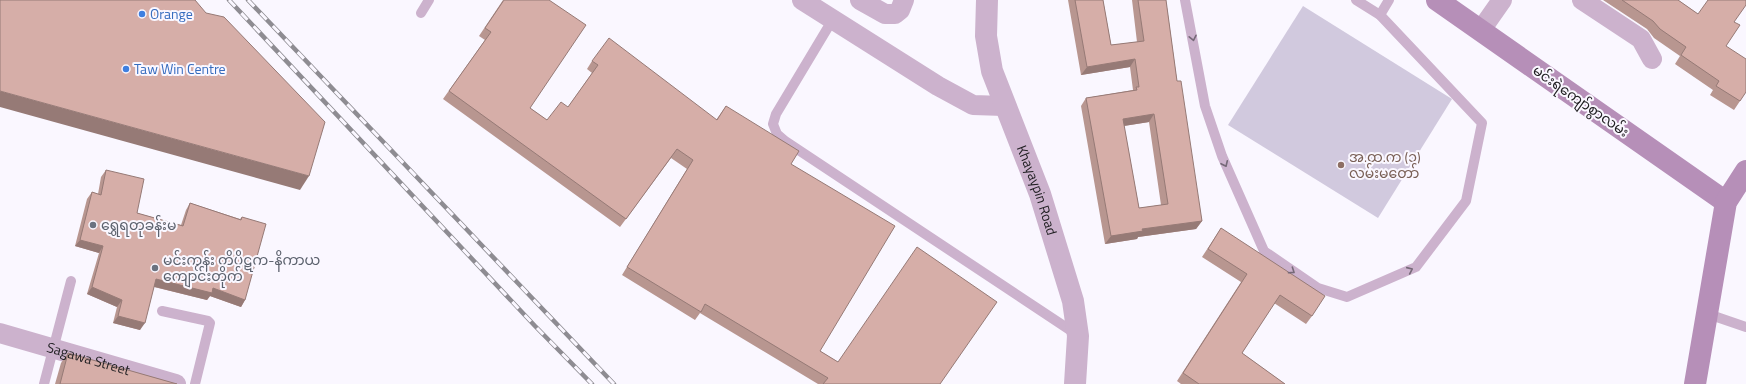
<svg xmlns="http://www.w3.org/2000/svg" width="1746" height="384" font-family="'Titillium Web','Noto Sans Myanmar',sans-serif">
	<rect width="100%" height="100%" fill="#faf7ff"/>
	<polygon fill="#d1c9de" points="1303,6 1452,99 1378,218 1228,125"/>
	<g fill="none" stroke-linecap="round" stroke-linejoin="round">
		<g stroke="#ccb2cd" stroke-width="10">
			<polyline points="1185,0 1205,106 1222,156 1264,251 1318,288 1347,297 1416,267 1466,201 1482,123 1380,15 1356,0"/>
			<polyline points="421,13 429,0"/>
			<polyline points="1380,15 1389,0"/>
			<polyline points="833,19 776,114 773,124 777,134 785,141 1076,334"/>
			<polyline points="162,311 208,321 210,323 195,384"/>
			<polyline points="1708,314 1746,327"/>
			<polyline points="44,384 71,281"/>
		</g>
		<g stroke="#ccb2cd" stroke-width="20">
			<polyline points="802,0 938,86 973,105 1004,106"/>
			<polyline points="860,0 885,14 895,14 900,10 904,0"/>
			<polyline points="1582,0 1641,39 1652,59"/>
			<polyline points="1481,30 1502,0"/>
			<path id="s1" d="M0,333L176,384"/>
		</g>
		<path stroke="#ccb2cd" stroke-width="22" id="s2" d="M987,0L986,36L992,71L1040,194L1073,301L1078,336L1075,384"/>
		<g stroke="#b68fb8" stroke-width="22">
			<polyline points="1437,0 1726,202"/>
			<polyline points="1695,384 1726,202 1746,171"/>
		</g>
		<g stroke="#8e8c92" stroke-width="4.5">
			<g id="rail">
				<polyline points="229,0 535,326 592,384"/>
				<polyline points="248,0 614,384"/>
			</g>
		</g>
		<use href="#rail" stroke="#faf7ff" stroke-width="3" stroke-dasharray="9" stroke-linecap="butt"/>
	</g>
	<g fill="#b89690" fill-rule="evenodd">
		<polygon points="503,0 530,108 547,120 568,107 592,73 587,69 592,61 716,120 726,106 791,164 820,351 838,362 940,384 818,384 700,313 695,320 622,275 687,169 671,158 620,227 443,99 485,40 479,36"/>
		<path d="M1068,0H1103L1111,45L1137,42L1132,0H1166L1177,81L1202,221L1196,229L1138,237L1137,239L1105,244L1081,106L1086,98L1133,90L1130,67L1081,75ZM1149,122L1161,205L1139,208L1124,126Z"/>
		<polygon points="1603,0 1678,0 1698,14 1734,22 1726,46 1740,101 1734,110 1710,95 1713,90 1675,64 1680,56 1654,38 1647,29"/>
		<polygon points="106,170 137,213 181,225 186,210 190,203 240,219 242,217 245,300 241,307 210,296 207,300 154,287 140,330 113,323 117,307 87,294 99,253 75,246 87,199 92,192 98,194 101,177"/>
		<polygon points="1221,228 1312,316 1306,324 1274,303 1242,353 1285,384 1181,384 1177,381 1241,282 1202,257"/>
		<polygon points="68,353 177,384 55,384 61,363"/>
	</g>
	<g fill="#967a76">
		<polygon points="1135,59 1130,67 1081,75 1087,67"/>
		<polygon points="0,91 309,176 300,190 0,107"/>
		<polygon points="1154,114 1149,122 1117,127 1123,119"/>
		<polygon points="1202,221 1196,229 1138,237 1137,239 1105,244 1111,236 1142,229"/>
		<polygon points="80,240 103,246 99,253 75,246"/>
		<polygon points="156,279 213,288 245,300 241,307 210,296 207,300 151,286"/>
		<polygon points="92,287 122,300 117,307 87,294"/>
		<polygon points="118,316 145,323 140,330 113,323"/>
	</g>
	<g fill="#d6aea8" stroke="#967a76" fill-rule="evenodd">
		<polygon points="0,0 195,0 206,13 224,17 325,122 309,176 0,91"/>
		<polygon points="504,0 549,0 586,25 530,108 547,120 561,102 568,107 598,65 592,61 609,38 717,120 726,106 799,151 791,164 895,226 820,351 838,362 917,247 997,302 940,384 823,384 828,378 705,304 701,312 627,267 693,160 677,149 626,219 449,91 491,32 485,28"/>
		<path d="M1075,0H1103L1111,45L1144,41L1138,0H1166L1177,81H1181L1202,221L1142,229L1143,231L1111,236L1086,98L1137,90L1136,87H1139L1135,59L1087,67ZM1154,114L1168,204L1139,208L1123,119Z"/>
		<polygon points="1622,0 1678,0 1698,14 1708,0 1746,0 1746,5 1734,22 1740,25 1726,46 1746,59 1746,92 1740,101 1716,86 1719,81 1681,55 1686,47 1660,29 1653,21"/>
		<polygon points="106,170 144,179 137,213 183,226 190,203 241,220 242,217 266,224 245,300 213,288 212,293 156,279 145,323 118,316 122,300 92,287 103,246 80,240 92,192 101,195"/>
		<polygon points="1221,228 1325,296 1312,316 1280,295 1242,353 1285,384 1199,384 1183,373 1247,274 1208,249"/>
		<polygon points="68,353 177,384 60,384"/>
	</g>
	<defs><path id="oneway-chevron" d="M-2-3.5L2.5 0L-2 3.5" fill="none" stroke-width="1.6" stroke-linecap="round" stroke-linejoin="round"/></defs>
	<g stroke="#766978">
		<use href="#oneway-chevron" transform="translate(1193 38) rotate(78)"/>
		<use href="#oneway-chevron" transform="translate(1225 164) rotate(65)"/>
		<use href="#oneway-chevron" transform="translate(1410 270) rotate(-24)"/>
		<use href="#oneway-chevron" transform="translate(1292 271) rotate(34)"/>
	</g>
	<g fill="#3f7fe0" stroke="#faf7ff" stroke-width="1.5">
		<circle cx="142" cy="14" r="4"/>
		<circle cx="126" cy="69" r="4"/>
	</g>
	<circle fill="#8d6e63" stroke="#faf7ff" stroke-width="1.5" cx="1341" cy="165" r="4"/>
	<g fill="#6b7280" stroke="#faf7ff" stroke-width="1.5">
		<circle cx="93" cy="225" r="4"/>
		<circle cx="155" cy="268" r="4"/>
	</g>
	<g text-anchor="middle" stroke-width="4" stroke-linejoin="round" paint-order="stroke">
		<g font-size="14" fill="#366cbe" stroke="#faf7ff" text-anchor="start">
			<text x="150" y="19">Orange</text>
			<text x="134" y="74">Taw Win Centre</text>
		</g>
		<g font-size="14" fill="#212023" stroke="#faf7ff">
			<text transform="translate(1581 101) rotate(35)" y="5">မင်းရဲကျော်စွာလမ်း</text>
			<text dy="5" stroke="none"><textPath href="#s2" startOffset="199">Khayaypin Road</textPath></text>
			<text dy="5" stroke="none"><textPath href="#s1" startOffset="92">Sagawa Street</textPath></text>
		</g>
		<g font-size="14" fill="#785e54" stroke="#faf7ff" text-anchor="start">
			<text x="1349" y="162">အ.ထ.က (၁)<tspan x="1349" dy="16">လမ်းမတော်</tspan></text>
		</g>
		<g font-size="14" fill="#5b616d" stroke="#faf7ff" text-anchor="start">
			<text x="101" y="230">ရွှေရတုခန်းမ</text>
			<text x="163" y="265">မင်းကွန်း တိပိဋက-နိကာယ<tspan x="163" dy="16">ကျောင်းတိုက်</tspan></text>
		</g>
	</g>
</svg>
